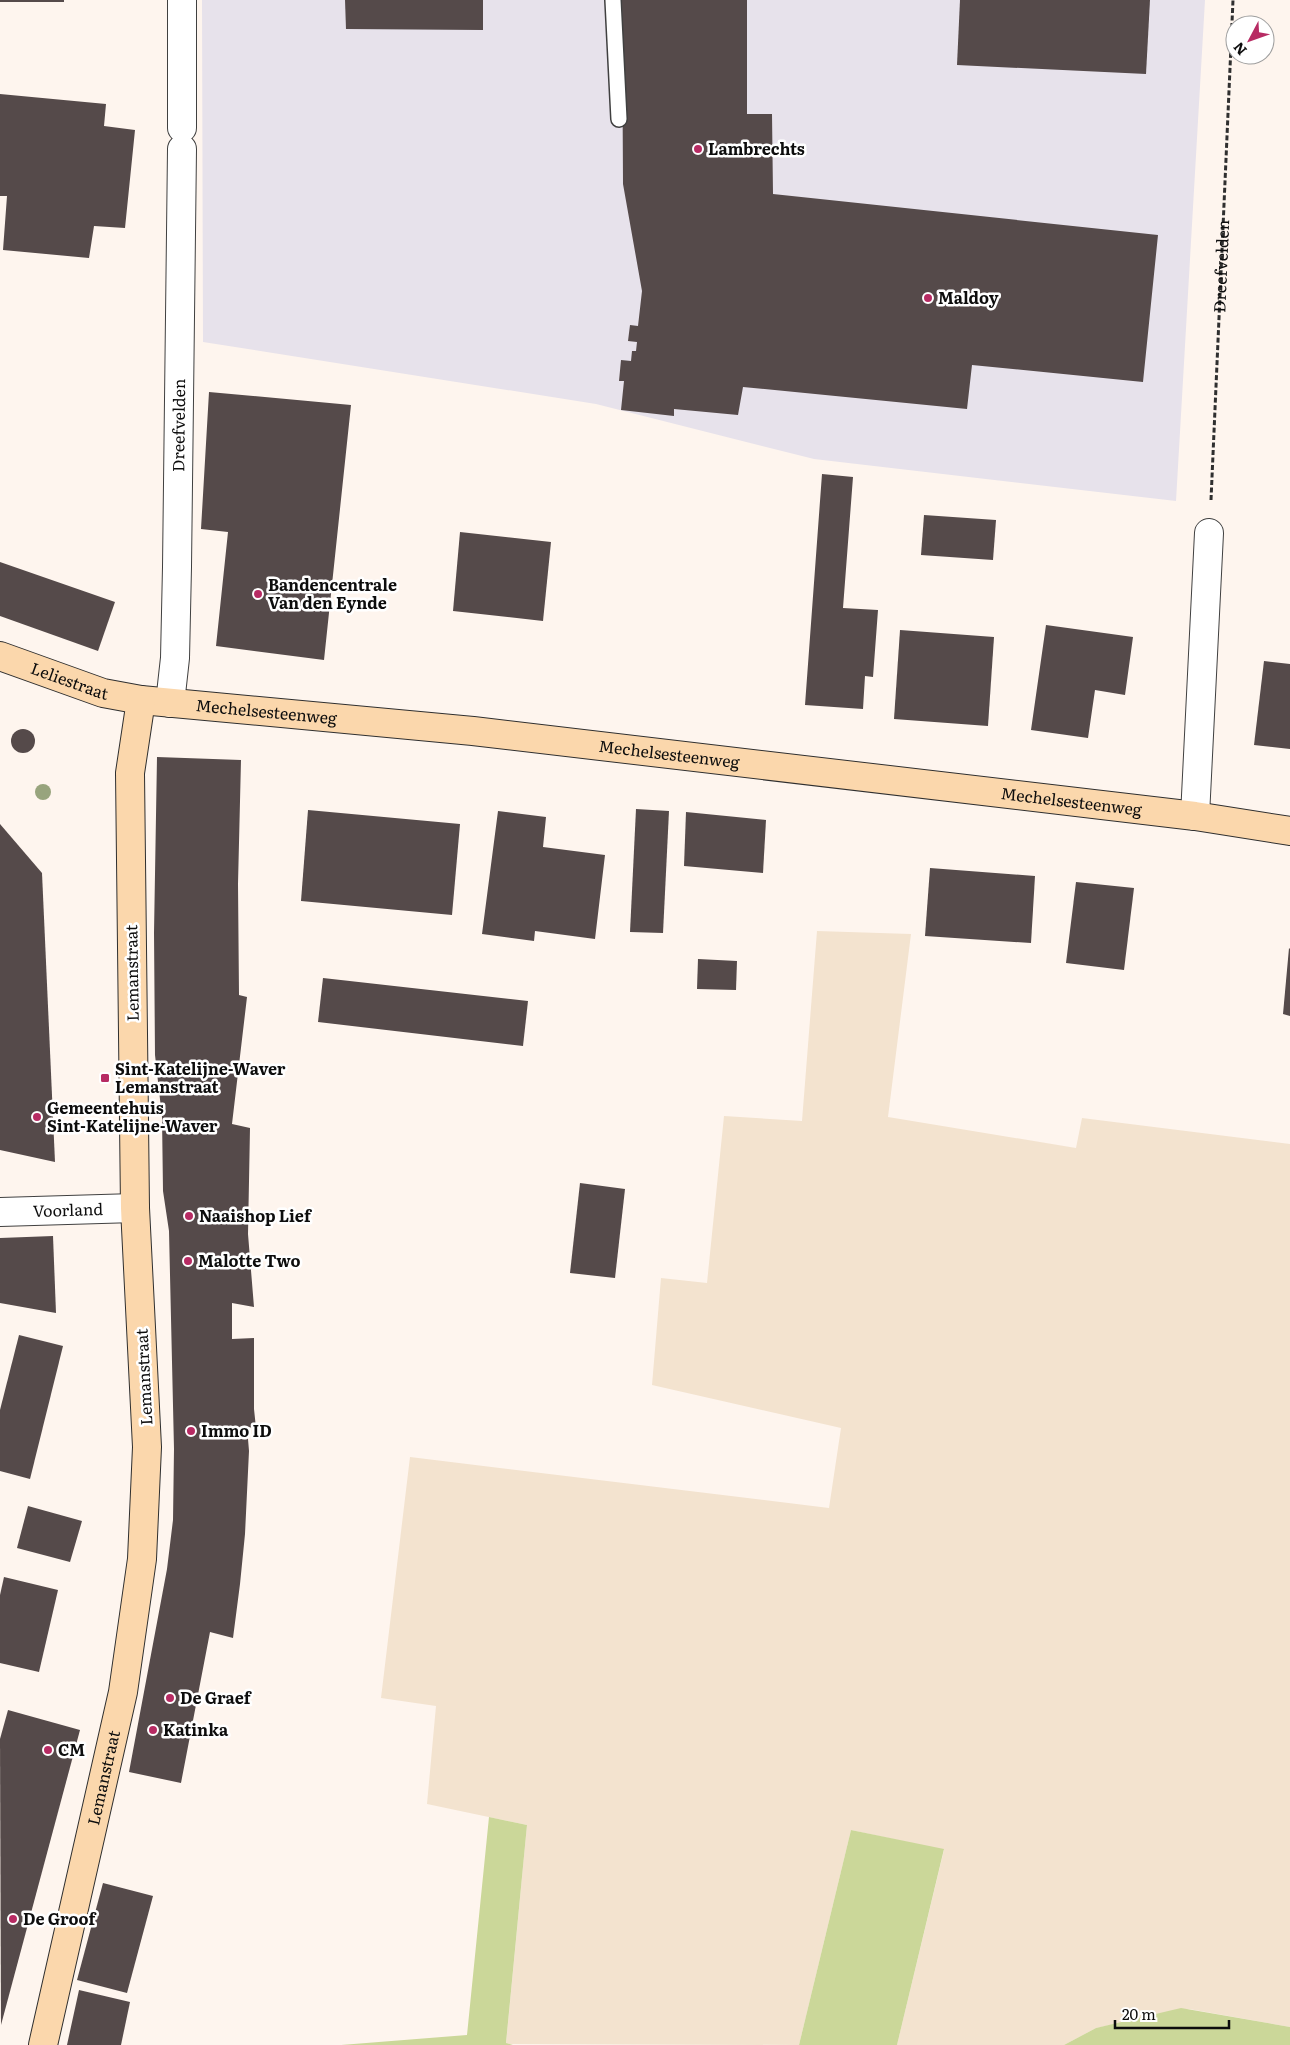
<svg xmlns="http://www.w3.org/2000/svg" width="1290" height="2045" font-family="Literata,serif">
	<rect width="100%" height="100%" fill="#fef5ee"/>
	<polygon fill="#e7e2eb" points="202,0 1205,0 1176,501 814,459 596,404 203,342"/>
	<polygon fill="#f3e3cf" points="817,931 911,934 888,1117 1076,1148 1082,1118 1290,1144 1290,2027 1189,2009 1096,2028 1064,2045 897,2045 944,1850 851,1830 799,2045 506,2044 527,1825 427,1804 436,1706 381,1698 410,1457 829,1508 841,1428 652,1385 661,1278 707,1283 724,1116 802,1121"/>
	<g fill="#cbd799">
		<polygon points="489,1817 527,1825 506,2043 513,2045 341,2045 467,2035"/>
		<polygon points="851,1830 944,1849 897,2045 799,2045"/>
		<polygon points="1181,2008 1290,2027 1290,2045 1064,2045 1096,2028"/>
	</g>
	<g fill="#554a4a">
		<rect x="0" y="0" width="64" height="2"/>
		<polygon points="345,0 483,0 483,30 346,29"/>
		<polygon points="622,0 747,0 747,114 772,114 773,194 1158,235 1143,382 972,365 967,409 743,387 738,415 674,409 674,416 621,410 624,381 619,381 621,360 631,361 632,351 636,351 637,342 628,341 630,325 638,326 642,291 623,184"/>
		<polygon points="960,0 1150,0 1146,74 957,65"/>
		<polygon points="0,94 106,104 104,126 135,130 125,228 94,226 89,258 3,250 7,196 0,196"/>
		<polygon points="209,392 351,405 324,660 216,646 228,532 201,529"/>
		<polygon points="822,474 853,477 843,608 878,610 873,677 865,676 863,709 805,705"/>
		<polygon points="924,515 996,520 993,560 921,555"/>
		<polygon points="460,532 551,542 543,621 453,611"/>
		<polygon points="0,562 115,602 98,651 0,616"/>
		<polygon points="1046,625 1133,637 1125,695 1095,690 1088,738 1031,730"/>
		<polygon points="900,630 994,637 988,726 894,719"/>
		<polygon points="1264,661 1290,664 1290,749 1254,745"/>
		<circle cx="23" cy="741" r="12"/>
		<polygon points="157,757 241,760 238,884 239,995 247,997 232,1124 250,1128 248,1234 254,1307 232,1303 232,1339 254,1338 254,1409 256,1428 247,1427 249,1451 245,1534 240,1584 233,1638 210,1632 181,1783 129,1772 167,1569 173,1520 174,1449 169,1231 163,1191 162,1117 155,1055 154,933"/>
		<polygon points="636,809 669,811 663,933 630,932"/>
		<polygon points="308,810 460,824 452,915 301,901"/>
		<polygon points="498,811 546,817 543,847 605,855 595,939 535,931 534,941 482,934"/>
		<polygon points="686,812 766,820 763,873 684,866"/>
		<polygon points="0,824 42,873 55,1162 0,1150"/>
		<polygon points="930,868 1035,876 1031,943 925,936"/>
		<polygon points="1076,882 1134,888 1124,970 1066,963"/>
		<polygon points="1289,948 1290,949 1290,1016 1283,1014"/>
		<polygon points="698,959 737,961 736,990 697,989"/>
		<polygon points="323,978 528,1001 523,1046 318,1022"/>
		<polygon points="580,1183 625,1189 615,1278 570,1273"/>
		<polygon points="53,1236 56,1313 0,1303 0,1238"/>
		<polygon points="19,1335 63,1346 30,1479 0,1471 0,1410"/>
		<polygon points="28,1506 82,1521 70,1562 17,1548"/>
		<polygon points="4,1577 58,1590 39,1672 0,1663 0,1595"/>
		<polygon points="8,1710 80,1730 1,2025 0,1739"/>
		<polygon points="103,1883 153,1896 127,1993 77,1980"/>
		<polygon points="79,1990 130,2002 121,2045 67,2045"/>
	</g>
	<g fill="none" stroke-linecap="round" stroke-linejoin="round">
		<g stroke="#404040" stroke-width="18">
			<polyline id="lane" points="613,0 619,119"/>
		</g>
		<g stroke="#404040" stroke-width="30">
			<g id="street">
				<polyline points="182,0 182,128"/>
				<path id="s2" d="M170,703L175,658L177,567L182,149"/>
				<polyline points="1195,816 1209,533"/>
				<path id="s3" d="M0,1212L135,1208"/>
			</g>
		</g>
		<g stroke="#2f2f2f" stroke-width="30">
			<g id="secondary">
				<path id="s4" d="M0,656L103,693L141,700L473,731L1195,816L1290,831"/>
				<path id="s5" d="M43,2045L123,1692L142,1559L147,1447L135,1208L130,773L141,700"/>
			</g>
		</g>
		<path stroke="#2f2f2f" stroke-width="3" stroke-dasharray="5 2.5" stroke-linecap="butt" id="s1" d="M1211,500L1233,0"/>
		<use href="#lane" stroke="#fff" stroke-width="15"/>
		<use href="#street" stroke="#fff" stroke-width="28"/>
		<use href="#secondary" stroke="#fbd7ac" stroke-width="28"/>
	</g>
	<circle fill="#98a47d" cx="43" cy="792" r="8"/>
	<g fill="#b72b63" stroke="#fff" stroke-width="2">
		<circle cx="698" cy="149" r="5"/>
		<circle cx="928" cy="298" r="5"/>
		<circle cx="258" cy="594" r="5"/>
		<rect x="100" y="1073" width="10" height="10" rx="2.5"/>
		<circle cx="37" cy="1117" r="5"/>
		<circle cx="189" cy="1216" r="5"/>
		<circle cx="188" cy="1261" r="5"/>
		<circle cx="191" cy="1431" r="5"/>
		<circle cx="170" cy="1698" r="5"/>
		<circle cx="153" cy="1730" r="5"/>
		<circle cx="48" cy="1750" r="5"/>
		<circle cx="13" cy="1919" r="5"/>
	</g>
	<g text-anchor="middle" stroke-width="5" stroke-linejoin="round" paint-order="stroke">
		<g font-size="16" font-weight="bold" fill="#0d0d0d" stroke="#fff" text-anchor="start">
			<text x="708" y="155">Lambrechts</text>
			<text x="938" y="304">Maldoy</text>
			<text x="268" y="591">Bandencentrale<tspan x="268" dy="18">Van den Eynde</tspan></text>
			<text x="115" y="1075">Sint-Katelijne-Waver<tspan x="115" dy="18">Lemanstraat</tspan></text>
			<text x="47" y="1114">Gemeentehuis<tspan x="47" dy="18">Sint-Katelijne-Waver</tspan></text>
			<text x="199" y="1222">Naaishop Lief</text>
			<text x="198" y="1267">Malotte Two</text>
			<text x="201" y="1437">Immo ID</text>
			<text x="180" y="1704">De Graef</text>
			<text x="163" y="1736">Katinka</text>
			<text x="58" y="1756">CM</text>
			<text x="23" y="1925">De Groof</text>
		</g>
		<g font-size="16" fill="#0d0d0d" stroke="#fff">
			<text dy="6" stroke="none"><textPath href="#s1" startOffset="234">Dreefvelden</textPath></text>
			<text dy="6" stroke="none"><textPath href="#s2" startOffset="278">Dreefvelden</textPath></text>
			<text dy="6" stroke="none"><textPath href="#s4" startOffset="74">Leliestraat</textPath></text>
			<text dy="6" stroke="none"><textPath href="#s4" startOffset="274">Mechelsesteenweg</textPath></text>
			<text dy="6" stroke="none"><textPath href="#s4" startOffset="679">Mechelsesteenweg</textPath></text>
			<text dy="6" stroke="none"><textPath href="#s4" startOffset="1084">Mechelsesteenweg</textPath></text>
			<text transform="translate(132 973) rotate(-91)" y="6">Lemanstraat</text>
			<text dy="6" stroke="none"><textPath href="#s3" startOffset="68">Voorland</textPath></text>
			<text transform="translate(144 1377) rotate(-93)" y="6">Lemanstraat</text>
			<text dy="6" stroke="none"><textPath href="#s5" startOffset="274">Lemanstraat</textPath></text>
		</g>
	</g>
	<g transform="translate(1250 40) rotate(229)"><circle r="24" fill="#ffffff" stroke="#9e9e9e"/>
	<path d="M0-4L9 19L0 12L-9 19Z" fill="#b72b63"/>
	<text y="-8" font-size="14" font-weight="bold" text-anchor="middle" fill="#0d0d0d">N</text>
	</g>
	<path d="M1115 2020v8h114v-8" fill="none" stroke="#0d0d0d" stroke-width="2.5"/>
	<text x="1122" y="2020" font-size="15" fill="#0d0d0d" stroke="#ffffff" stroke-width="4" paint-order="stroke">20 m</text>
</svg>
